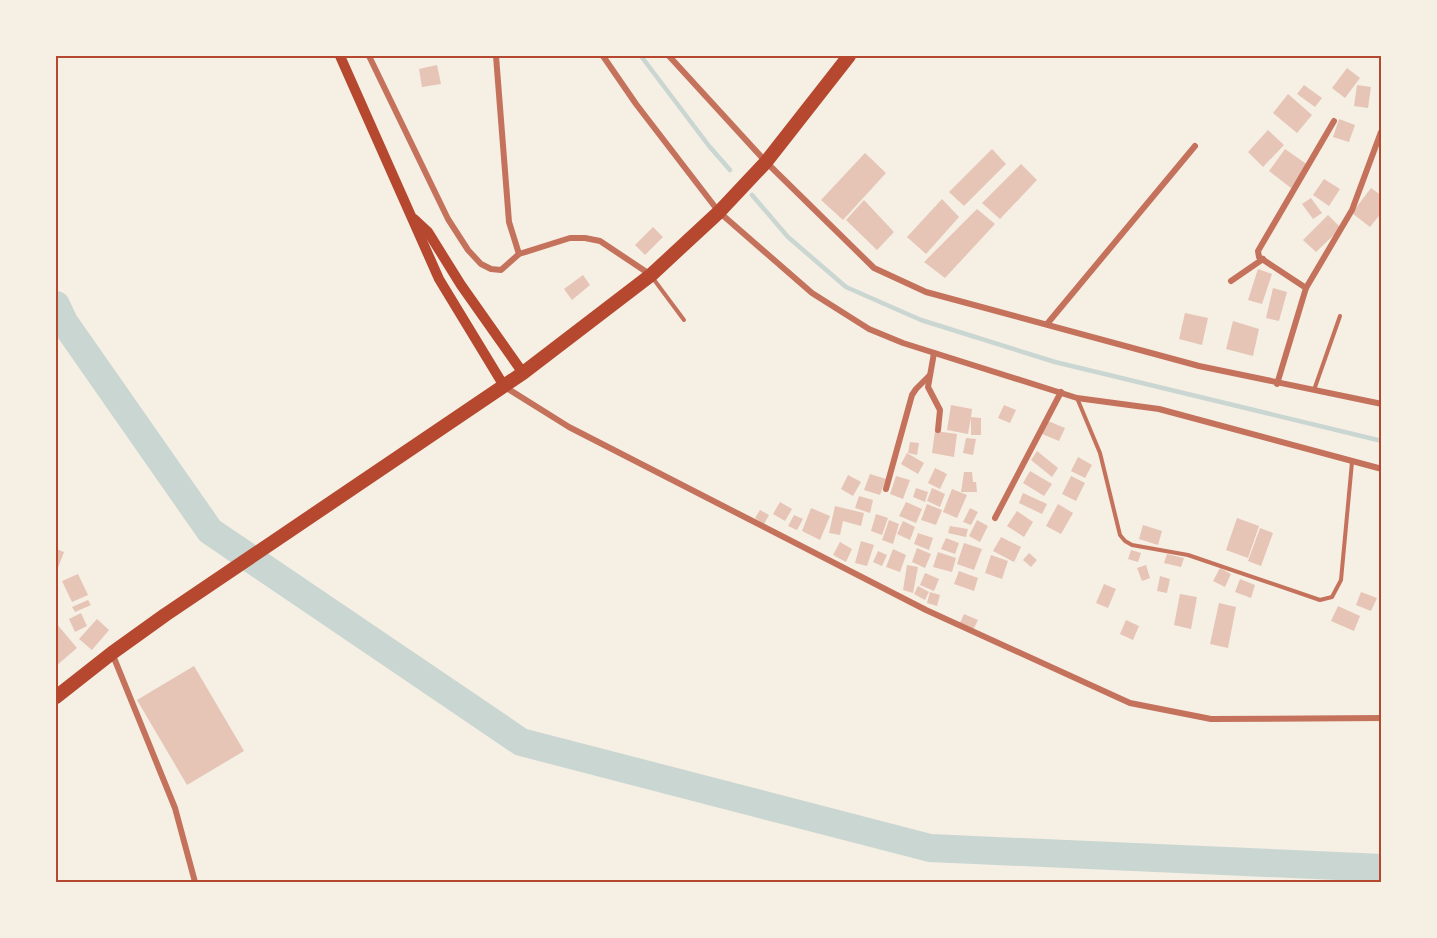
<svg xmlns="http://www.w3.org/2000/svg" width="1437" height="938" font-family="'Fira Sans Condensed',sans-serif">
	<rect width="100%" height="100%" fill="#f6efe4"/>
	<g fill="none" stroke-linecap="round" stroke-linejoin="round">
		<g stroke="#c9d6d2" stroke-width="4.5">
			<polyline points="641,56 709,146 730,170"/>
			<polyline points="752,195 788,237 846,287 921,320 1055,362 1382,441"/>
		</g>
		<polyline stroke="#c9d6d2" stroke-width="28" points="56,305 64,322 210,531 521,742 930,848 1382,868"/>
	</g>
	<g fill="#e6c5b7">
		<polygon points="437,65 441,84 422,87 419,69"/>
		<polygon points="1347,68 1360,78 1345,98 1332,88"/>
		<polygon points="1304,85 1322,98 1315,107 1297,94"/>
		<polygon points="1357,85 1371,87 1368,108 1354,106"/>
		<polygon points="1288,94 1312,115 1297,133 1273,113"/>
		<polygon points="1339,119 1355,125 1349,142 1333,137"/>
		<polygon points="1268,130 1284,145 1263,167 1248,152"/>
		<polygon points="992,149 1006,164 964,206 949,192"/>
		<polygon points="1285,149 1308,165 1291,188 1269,171"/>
		<polygon points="865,153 886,173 843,220 821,200"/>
		<polygon points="1021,164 1037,180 1000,219 982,203"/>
		<polygon points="1324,179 1340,189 1329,206 1313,195"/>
		<polygon points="1371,188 1382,196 1382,212 1370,227 1352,213"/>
		<polygon points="1311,198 1322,213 1313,219 1302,204"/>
		<polygon points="942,199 959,217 926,254 907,237"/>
		<polygon points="864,200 894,232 877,250 846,220"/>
		<polygon points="977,209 995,224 945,278 924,262"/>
		<polygon points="1328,215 1341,228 1316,252 1303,240"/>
		<polygon points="653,227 663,237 645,255 635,245"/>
		<polygon points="1258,269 1272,274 1262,304 1248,300"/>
		<polygon points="583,275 590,285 572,300 564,289"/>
		<polygon points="1273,288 1287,292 1279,321 1266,318"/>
		<polygon points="1185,313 1208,318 1202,345 1179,339"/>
		<polygon points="1233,321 1259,329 1253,356 1226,349"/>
		<polygon points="951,405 972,409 971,417 981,418 981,435 971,435 971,418 968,434 947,430"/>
		<polygon points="1004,405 1016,410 1010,423 998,418"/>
		<polygon points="1048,421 1065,428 1059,441 1042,434"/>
		<polygon points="935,431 957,434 954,457 932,453"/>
		<polygon points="966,438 976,439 973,455 963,453"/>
		<polygon points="910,442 919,443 917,455 908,453"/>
		<polygon points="1037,451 1058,468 1052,477 1031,460"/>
		<polygon points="907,453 924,463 918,474 901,464"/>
		<polygon points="1078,457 1092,465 1085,478 1071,471"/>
		<polygon points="935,468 947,474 940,489 928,483"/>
		<polygon points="1030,471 1052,484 1044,496 1023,483"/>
		<polygon points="964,472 972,472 973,482 976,482 977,492 961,492"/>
		<polygon points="870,474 886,479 880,495 864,490"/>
		<polygon points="848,475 861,482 853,496 841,489"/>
		<polygon points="896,476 910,480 903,499 890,494"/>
		<polygon points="1071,476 1085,483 1076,501 1062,494"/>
		<polygon points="916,488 928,492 925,502 913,497"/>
		<polygon points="932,488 945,494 940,507 927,501"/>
		<polygon points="952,489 967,495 957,518 943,512"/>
		<polygon points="1023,493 1047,504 1042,514 1019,503"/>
		<polygon points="859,496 873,500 870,513 855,508"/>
		<polygon points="780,502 792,509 785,521 773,514"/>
		<polygon points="906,502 922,509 916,523 899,516"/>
		<polygon points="927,504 942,510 936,525 921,520"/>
		<polygon points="1058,504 1073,513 1061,534 1046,526"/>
		<polygon points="835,506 864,513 861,526 843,521 840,535 829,533"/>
		<polygon points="811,508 830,516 820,540 802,531"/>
		<polygon points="970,508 978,512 971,525 963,522"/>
		<polygon points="760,510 769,515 764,524 755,518"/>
		<polygon points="1017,511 1033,522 1024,537 1007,526"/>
		<polygon points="876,514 888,518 882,535 871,531"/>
		<polygon points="794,515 803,519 797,530 788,526"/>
		<polygon points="1237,518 1259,526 1248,558 1226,550"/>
		<polygon points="889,520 899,524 893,544 882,540"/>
		<polygon points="977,520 988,526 980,542 969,536"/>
		<polygon points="903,521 915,527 910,540 897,534"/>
		<polygon points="1143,525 1162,531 1158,545 1139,539"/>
		<polygon points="950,526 968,529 966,537 948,533"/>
		<polygon points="1260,528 1273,533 1261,566 1248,561"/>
		<polygon points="918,533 933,538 929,550 914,544"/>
		<polygon points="1001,537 1021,547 1014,562 993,551"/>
		<polygon points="946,538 959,543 955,554 941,549"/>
		<polygon points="861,541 874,545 867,566 855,563"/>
		<polygon points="840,542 852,549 846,562 833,555"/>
		<polygon points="964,543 982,549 974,570 957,564"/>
		<polygon points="917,548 931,554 925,568 912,562"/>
		<polygon points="56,549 64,552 56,573"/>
		<polygon points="893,549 906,555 900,572 886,567"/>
		<polygon points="1131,550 1141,553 1138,562 1128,559"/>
		<polygon points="878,551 887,555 882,566 873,562"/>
		<polygon points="938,552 956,558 952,572 933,567"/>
		<polygon points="1029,553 1037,560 1031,567 1023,560"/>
		<polygon points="1167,554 1184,558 1181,567 1164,563"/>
		<polygon points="991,555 1008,561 1002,579 985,573"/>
		<polygon points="907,565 918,567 913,593 903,590"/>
		<polygon points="1146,565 1150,578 1142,581 1137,568"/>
		<polygon points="1220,568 1231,574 1225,587 1213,581"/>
		<polygon points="959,571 978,578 974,591 954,584"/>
		<polygon points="925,573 939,579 934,591 920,585"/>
		<polygon points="78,574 88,595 72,602 62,581"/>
		<polygon points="1160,576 1170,579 1167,593 1157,591"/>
		<polygon points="1240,579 1255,585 1251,598 1235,592"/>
		<polygon points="1104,584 1116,589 1108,608 1096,603"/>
		<polygon points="918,586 929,592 925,600 914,594"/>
		<polygon points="930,592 940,595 937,606 927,603"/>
		<polygon points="1361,592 1377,598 1371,611 1356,605"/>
		<polygon points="1180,594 1197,597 1191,629 1174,625"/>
		<polygon points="88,600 91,605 75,612 72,607"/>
		<polygon points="1219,603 1236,607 1228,648 1210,644"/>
		<polygon points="1338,606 1360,616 1354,631 1331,621"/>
		<polygon points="81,613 87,626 75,632 69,619"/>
		<polygon points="964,614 978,620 973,630 959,625"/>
		<polygon points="97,619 109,630 92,650 79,639"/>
		<polygon points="1126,620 1139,626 1133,640 1120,634"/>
		<polygon points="56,623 77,648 56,666"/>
		<polygon points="194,666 244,751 187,785 137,700"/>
	</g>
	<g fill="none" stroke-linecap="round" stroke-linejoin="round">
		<g stroke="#c5725c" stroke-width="4">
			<polyline points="652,277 684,320"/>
			<polyline points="1314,390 1340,316"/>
			<polyline points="1077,398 1100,453 1120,535 1125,541 1132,545 1188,555 1320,600 1332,597 1341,580 1352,462"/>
		</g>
		<g stroke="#c5725c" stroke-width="6">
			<polyline points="369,56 448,219 468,250 481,264 491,269 501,270 519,254 570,238 585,238 600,241 651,275"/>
			<polyline points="496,56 509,222 519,254"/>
			<polyline points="603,56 636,104 719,212 812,293 869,329 903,343 1077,398 1159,409 1382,469"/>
			<polyline points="669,56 766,162 874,268 926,292 1199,366 1382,404"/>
			<polyline points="1231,281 1263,259"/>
			<polyline points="1306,288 1259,257 1258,251 1334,121"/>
			<polyline points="1047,324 1195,146"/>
			<polyline points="934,353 928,387 940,410 938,430"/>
			<polyline points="1277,384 1306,288 1352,210 1381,132"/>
			<polyline points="505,387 569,427 926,610 1130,703 1211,719 1382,718"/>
			<polyline points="886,489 912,395 916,389 929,376"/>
			<polyline points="995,518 1061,392"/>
			<polyline points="112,653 175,808 195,882"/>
		</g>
		<g stroke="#b5482f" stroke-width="10">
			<polyline points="340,56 439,279 504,386"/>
			<polyline points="414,219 428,232 461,285 523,373"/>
		</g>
		<polyline stroke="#b5482f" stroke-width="14" points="56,697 112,653 165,615 523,373 651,275 719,212 766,162 849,56"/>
	</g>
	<rect width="1437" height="938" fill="none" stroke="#f6efe4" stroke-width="114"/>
	<rect x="57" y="57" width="1323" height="824" fill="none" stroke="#b5482f" stroke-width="2"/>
</svg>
